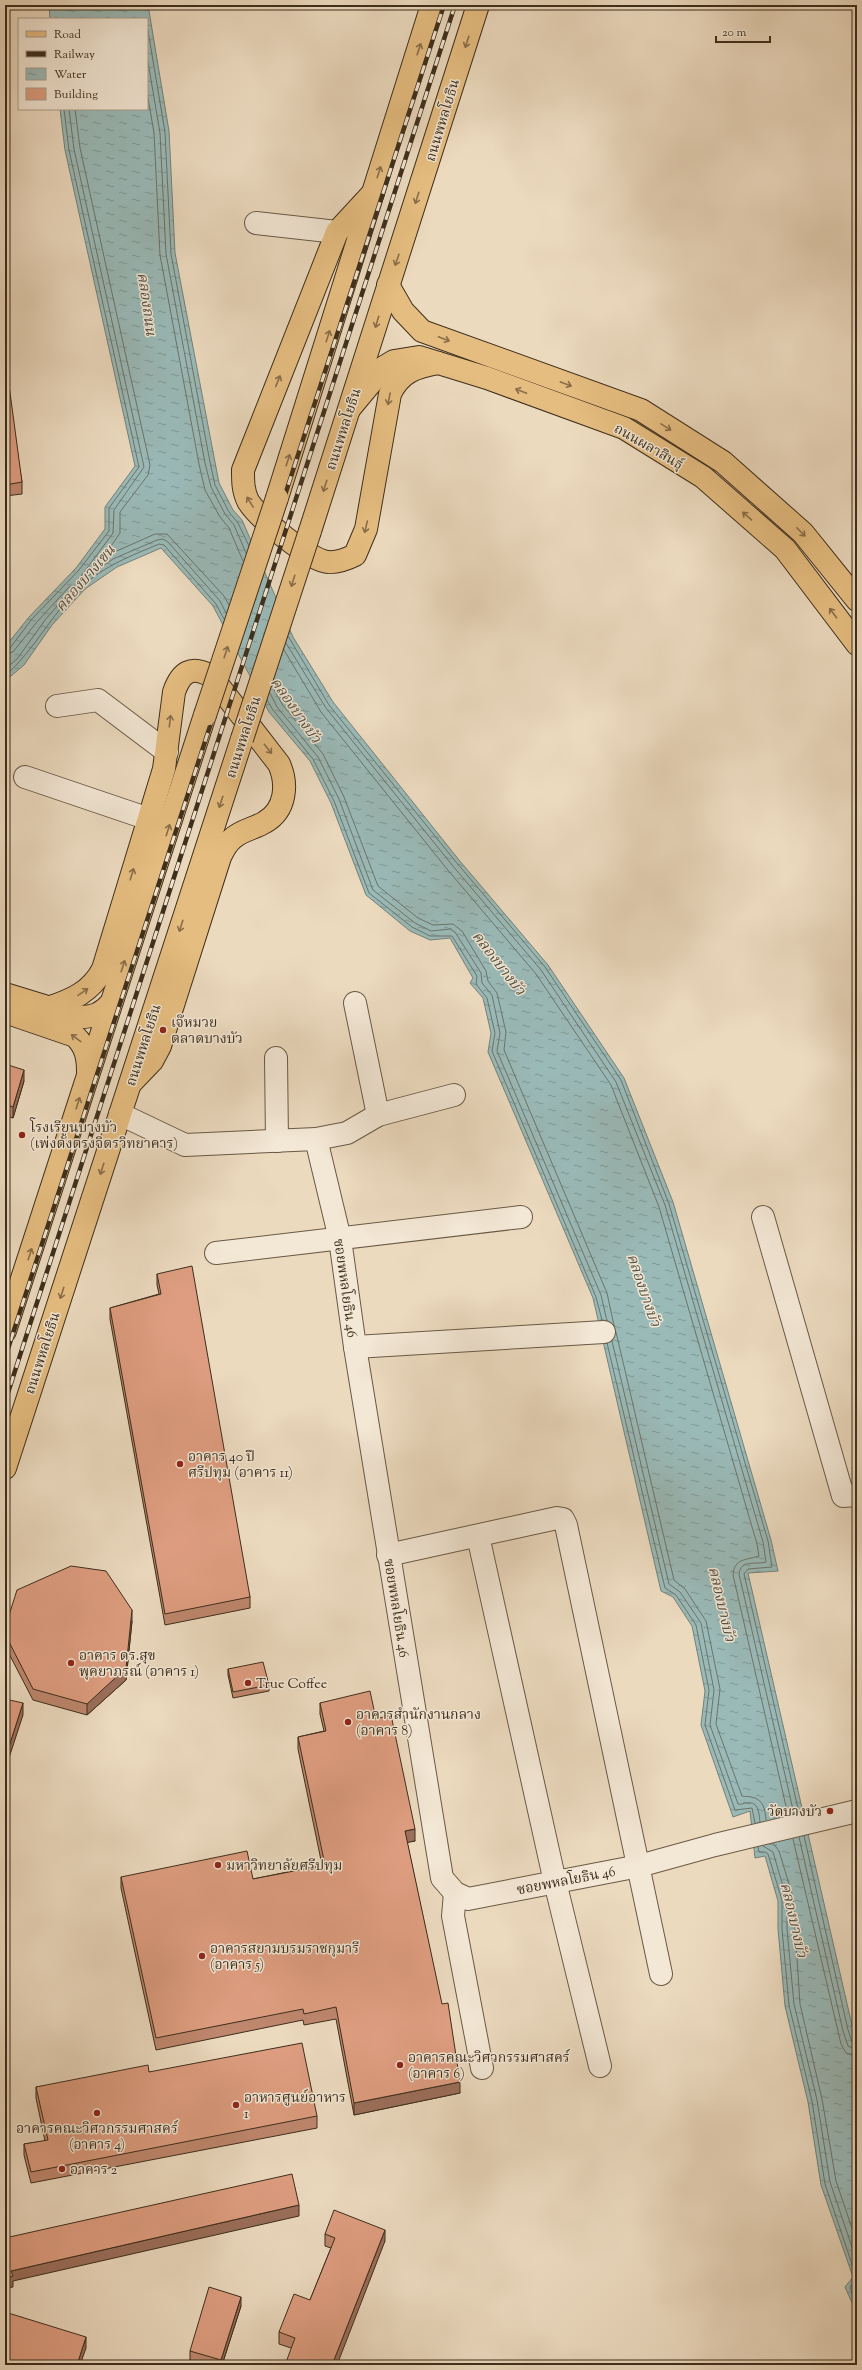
<svg xmlns="http://www.w3.org/2000/svg" width="862" height="2370" font-family="'Sorts Mill Goudy','Noto Serif Thai',serif">
	<defs>
		<pattern id="water-ripples" width="26" height="14" patternUnits="userSpaceOnUse"><rect width="26" height="14" fill="#9abab8"/><path d="M2 4q2-2 4 0t4 0M15 11q2-2 4 0t4 0" fill="none" stroke="#7f9895"/></pattern>
	</defs>
	<rect width="100%" height="100%" fill="#ecdabf"/>
	<filter id="stains"><feTurbulence type="fractalNoise" baseFrequency=".005" numOctaves="4"/><feColorMatrix values="0 0 0 0 .2 0 0 0 0 .09 0 0 0 0 .02 0 0 0 .5 -.17"/></filter>
	<radialGradient id="worn" r=".72"><stop offset=".6" stop-color="#630" stop-opacity="0"/><stop offset="1" stop-color="#630" stop-opacity=".3"/></radialGradient>
	<polygon fill="url(#water-ripples)" stroke="#75827a" points="49,5 148,5 169,131 175,253 219,483 233,510 242,520 293,637 333,702 459,860 548,965 624,1078 673,1202 771,1540 778,1571 748,1573 857,2047 857,2314 845,2287 853,2277 821,2185 808,2102 785,2006 778,1929 778,1901 765,1856 755,1858 750,1811 733,1817 701,1725 705,1691 692,1626 673,1597 661,1591 593,1298 488,1052 491,1033 483,998 470,983 473,978 450,938 430,940 410,931 366,895 331,803 310,761 269,712 213,606 161,548 117,567 85,589 52,625 24,665 5,681 5,647 29,617 76,568 105,529 105,507 135,466 65,150 60,109 147,109 147,19 50,19"/>
	<g fill="none" stroke-linecap="round" stroke-linejoin="round">
		<g stroke="#6c746a" stroke-width="1">
			<polyline points="147,25 165,132 171,254 210,462 215,485 229,512 238,523 249,546"/>
			<polyline points="147,56 160,133 166,254 205,463 211,487 225,514 234,525 246,553"/>
			<polyline points="147,92 154,133 160,255 199,464 205,490 220,517 229,528 243,561"/>
			<polyline points="69,109 74,149 144,467 114,510 113,533 79,579 82,580 113,559 157,540 163,539 168,542 220,601 226,613"/>
			<polyline points="75,109 80,148 150,465 148,475 120,512 120,533 107,552 110,554 155,534 167,534 224,596 229,605"/>
			<polyline points="288,636 329,705 456,862 545,967 621,1080 669,1204 768,1541 772,1567 748,1569 744,1574 799,1813"/>
			<path d="M286,643L326,708L452,865L541,970L616,1082L665,1205L763,1542L766,1562C756,1565 741,1559 739,1574L794,1814"/>
			<polyline points="5,649 10,648 32,619 79,570 109,531 109,508 139,467 69,150 64,109"/>
			<path d="M284,650L321,712L447,869L536,974L611,1085L659,1207L757,1544L759,1556C747,1560 734,1558 733,1575L788,1815"/>
			<polyline points="5,654 13,652 36,623 69,587 72,587 72,589 45,620 17,659 5,669"/>
			<path d="M5,676C35,650 52,612 82,586C104,566 133,555 159,544L164,545L216,604L224,619"/>
			<polyline points="272,686 282,704 323,754 344,797 378,886 418,918 433,925 453,924 462,931 486,971 488,981 497,993 506,1032 504,1050 607,1293 615,1330"/>
			<polyline points="270,693 277,707 318,757 339,799 373,890 415,923 431,931 450,929 455,932 481,973 482,983 492,995 500,1033 497,1051 601,1295 607,1321"/>
			<polyline points="267,700 273,710 313,759 334,801 369,893 412,927 430,936 452,936 477,976 476,984 487,998 495,1033 492,1051 596,1297 602,1320"/>
			<path d="M616,1332L674,1580L685,1589L706,1621L720,1689L716,1724L742,1796C745,1797 748,1796 751,1797C764,1799 765,1810 766,1820"/>
			<path d="M612,1341L669,1584L680,1592L701,1623L714,1690L710,1725L738,1804C742,1805 743,1803 747,1803C759,1801 759,1814 760,1822"/>
			<polyline points="607,1343 665,1588 676,1595 696,1625 709,1690 705,1725 735,1810 752,1808 755,1823"/>
			<polyline points="804,1836 848,2030 852,2042 857,2045"/>
			<polyline points="799,1837 843,2031 848,2046 857,2050"/>
			<polyline points="793,1839 841,2044 846,2053 857,2056"/>
			<polyline points="773,1843 779,1851 793,1897 800,2004 822,2099 836,2181 857,2243"/>
			<polyline points="763,1846 773,1852 787,1900 787,1929 794,2004 817,2100 830,2182 857,2262"/>
			<polyline points="758,1847 759,1852 765,1852 768,1854 782,1900 782,1929 789,2005 812,2101 825,2184 856,2276 850,2288 857,2305"/>
		</g>
		<g stroke="#695945" stroke-width="24">
			<g id="minor">
				<polyline points="256,223 337,232"/>
				<polyline points="57,706 98,700 167,752"/>
				<polyline points="25,777 149,819"/>
				<polyline points="355,1003 378,1115"/>
				<polyline points="276,1058 277,1141"/>
				<polyline points="120,1114 185,1145 316,1139 347,1133 378,1115 454,1095"/>
				<polyline points="316,1139 340,1239 355,1347 442,1878 455,1893 468,1899 639,1866 715,1845 857,1811"/>
				<polyline points="763,1217 843,1496 857,1495"/>
				<polyline points="216,1253 521,1217"/>
				<polyline points="355,1347 604,1332"/>
				<polyline points="478,1536 555,1882 600,2066"/>
				<polyline points="388,1555 557,1518 563,1519 566,1525 661,1974"/>
				<polyline points="455,1893 453,1916 482,2068"/>
			</g>
		</g>
		<g stroke="#3d2e1c" stroke-width="24">
			<g id="major">
				<path d="M373,193L337,232L243,470C243,481 243,491 248,501C257,517 310,561 328,562C338,563 347,559 355,555L366,529L390,394C400,372 416,367 438,363"/>
				<polyline points="388,285 403,311 422,331 641,410 723,462 803,533 857,600"/>
				<polyline points="350,408 384,367 394,361 419,357 487,378 624,428 703,477 785,549 857,644"/>
				<polyline points="277,498 432,5"/>
				<polyline points="310,531 478,5"/>
				<path d="M5,994L80,1017C93,1017 101,1014 110,1004"/>
				<path d="M48,1008C72,1000 91,992 103,969L164,769L174,692C181,672 191,665 211,676L279,764C288,784 286,810 265,822C254,829 241,830 232,839C226,844 223,851 220,857L160,1046L152,1061L130,1084"/>
				<path d="M5,1012L75,1036C86,1047 88,1057 88,1072"/>
				<polyline points="5,1331 205,715"/>
				<polyline points="5,1468 242,739"/>
			</g>
		</g>
		<use href="#minor" stroke="#f3e7d5" stroke-width="22"/>
		<use href="#major" stroke="#e6bd80" stroke-width="22"/>
		<g stroke="#3d2e1c" stroke-width="4.5">
			<g id="rail">
				<polyline points="5,1358 444,5"/>
				<polyline points="5,1402 455,5"/>
			</g>
		</g>
		<use href="#rail" stroke="#f3e7d5" stroke-width="3" stroke-dasharray="9" stroke-linecap="butt"/>
		<g stroke="#3d2e1c" stroke-width="24" stroke-linecap="butt">
			<g id="major-bridge">
				<polyline points="205,715 277,498"/>
				<polyline points="242,739 310,531"/>
			</g>
		</g>
		<use href="#major-bridge" stroke="#e6bd80" stroke-width="22"/>
	</g>
	<g fill="#bf876e" stroke="#3d2e1c">
		<polygon points="5,386 22,482 22,494 5,496"/>
		<polygon points="5,1064 24,1081 13,1118 5,1116"/>
		<polygon points="157,1274 250,1597 250,1608 165,1625 110,1319 110,1308 159,1294 157,1285"/>
		<polygon points="132,1621 126,1680 87,1715 33,1700 5,1646 5,1628"/>
		<polygon points="228,1669 269,1685 269,1691 233,1698 228,1675"/>
		<polygon points="320,1703 376,1719 415,1841 407,1842 460,2093 354,2115 336,2019 304,2025 303,2020 156,2050 121,1888 121,1877 253,1879 322,1865 298,1749 298,1737 324,1731 320,1714"/>
		<polygon points="149,2072 317,2116 317,2128 31,2183 24,2155 24,2144 45,2141 36,2098 36,2087"/>
		<polygon points="325,2234 385,2241 291,2348 279,2344 279,2332 310,2300 331,2248 325,2246"/>
		<polygon points="241,2306 222,2365 207,2365 190,2360 190,2351"/>
	</g>
	<g fill="#9b6e5a" stroke="#3d2e1c">
		<polygon points="24,1070 24,1081 13,1118 13,1107"/>
		<polygon points="132,1610 132,1621 126,1680 87,1715 87,1704"/>
		<polygon points="23,1703 23,1715 5,1770 5,1759"/>
		<polygon points="415,1829 415,1841 405,1843 405,1831"/>
		<polygon points="460,2082 460,2093 354,2115 354,2103"/>
		<polygon points="299,2205 299,2216 13,2281 13,2287 5,2288 5,2278 11,2271"/>
		<polygon points="385,2230 385,2241 337,2365 332,2365"/>
		<polygon points="241,2297 241,2306 222,2365 221,2365 221,2360"/>
		<polygon points="86,2337 86,2348 80,2365 77,2365"/>
	</g>
	<g fill="#de9d80" stroke="#3d2e1c">
		<polygon points="9,385 22,482 5,485 5,386"/>
		<polygon points="5,1064 24,1070 13,1107 5,1104"/>
		<polygon points="192,1266 250,1597 165,1614 110,1308 161,1294 157,1274"/>
		<polygon points="71,1566 106,1571 132,1610 126,1668 87,1704 33,1689 5,1634 5,1628 17,1590"/>
		<polygon points="263,1662 269,1685 233,1692 228,1669"/>
		<polygon points="370,1691 376,1719 391,1715 415,1829 405,1831 442,2004 448,2003 460,2082 354,2103 336,2007 304,2014 303,2009 156,2038 121,1877 247,1851 253,1879 325,1865 298,1737 326,1731 320,1703"/>
		<polygon points="5,1699 23,1703 5,1759"/>
		<polygon points="302,2043 317,2116 31,2172 24,2144 48,2140 36,2087 148,2065 149,2072"/>
		<polygon points="292,2174 299,2205 11,2271 13,2276 5,2278 5,2238"/>
		<polygon points="334,2210 385,2230 332,2365 285,2365 295,2338 279,2332 294,2294 310,2300 335,2238 325,2234"/>
		<polygon points="209,2287 241,2297 221,2360 190,2351"/>
		<polygon points="5,2312 86,2337 77,2365 5,2365"/>
	</g>
	<defs><path id="oneway-shaft" d="M-6 0H5M1.5-3L5.5 0L1.5 3" fill="none" stroke-width="1.6" stroke-linecap="round" stroke-linejoin="round"/></defs>
	<g stroke="#896e49">
		<use href="#oneway-shaft" transform="translate(467 42) rotate(108)"/>
		<use href="#oneway-shaft" transform="translate(419 49) rotate(-72)"/>
		<use href="#oneway-shaft" transform="translate(379 172) rotate(-72)"/>
		<use href="#oneway-shaft" transform="translate(417 198) rotate(108)"/>
		<use href="#oneway-shaft" transform="translate(397 260) rotate(109)"/>
		<use href="#oneway-shaft" transform="translate(377 322) rotate(107)"/>
		<use href="#oneway-shaft" transform="translate(328 336) rotate(-72)"/>
		<use href="#oneway-shaft" transform="translate(444 339) rotate(21)"/>
		<use href="#oneway-shaft" transform="translate(278 381) rotate(-68)"/>
		<use href="#oneway-shaft" transform="translate(566 384) rotate(20)"/>
		<use href="#oneway-shaft" transform="translate(521 391) rotate(-159)"/>
		<use href="#oneway-shaft" transform="translate(389 399) rotate(101)"/>
		<use href="#oneway-shaft" transform="translate(666 427) rotate(32)"/>
		<use href="#oneway-shaft" transform="translate(288 460) rotate(-72)"/>
		<use href="#oneway-shaft" transform="translate(325 486) rotate(108)"/>
		<use href="#oneway-shaft" transform="translate(250 502) rotate(-122)"/>
		<use href="#oneway-shaft" transform="translate(747 516) rotate(-139)"/>
		<use href="#oneway-shaft" transform="translate(366 527) rotate(103)"/>
		<use href="#oneway-shaft" transform="translate(801 532) rotate(45)"/>
		<use href="#oneway-shaft" transform="translate(293 581) rotate(108)"/>
		<use href="#oneway-shaft" transform="translate(833 613) rotate(-127)"/>
		<use href="#oneway-shaft" transform="translate(226 652) rotate(-72)"/>
		<use href="#oneway-shaft" transform="translate(170 721) rotate(-83)"/>
		<use href="#oneway-shaft" transform="translate(268 749) rotate(52)"/>
		<use href="#oneway-shaft" transform="translate(221 802) rotate(108)"/>
		<use href="#oneway-shaft" transform="translate(168 830) rotate(-72)"/>
		<use href="#oneway-shaft" transform="translate(132 874) rotate(-73)"/>
		<use href="#oneway-shaft" transform="translate(181 926) rotate(108)"/>
		<use href="#oneway-shaft" transform="translate(123 966) rotate(-72)"/>
		<use href="#oneway-shaft" transform="translate(83 992) rotate(-35)"/>
		<use href="#oneway-shaft" transform="translate(76 1038) rotate(-143)"/>
		<use href="#oneway-shaft" transform="translate(78 1103) rotate(-72)"/>
		<use href="#oneway-shaft" transform="translate(102 1169) rotate(108)"/>
		<use href="#oneway-shaft" transform="translate(30 1254) rotate(-72)"/>
		<use href="#oneway-shaft" transform="translate(62 1293) rotate(108)"/>
	</g>
	<g fill="#8f2418" stroke="#f3e7d5" stroke-width="1.5">
		<circle cx="163" cy="1030" r="4"/>
		<circle cx="22" cy="1135" r="4"/>
		<circle cx="180" cy="1464" r="4"/>
		<circle cx="71" cy="1663" r="4"/>
		<circle cx="248" cy="1683" r="4"/>
		<circle cx="348" cy="1722" r="4"/>
		<circle cx="830" cy="1811" r="4"/>
		<circle cx="218" cy="1865" r="4"/>
		<circle cx="202" cy="1956" r="4"/>
		<circle cx="400" cy="2065" r="4"/>
		<circle cx="236" cy="2105" r="4"/>
		<circle cx="97" cy="2113" r="4"/>
		<circle cx="62" cy="2169" r="4"/>
	</g>
	<g text-anchor="middle" stroke-width="3" stroke-linejoin="round" paint-order="stroke">
		<g font-size="14" fill="#3d2e1c" stroke="#f3e7d5">
			<text transform="translate(442 120) rotate(-73)" y="5">ถนนพหลโยธิน</text>
			<text transform="translate(343 429) rotate(-72)" y="5">ถนนพหลโยธิน</text>
			<text transform="translate(649 446) rotate(30)" y="5">ถนนผลาสินธุ์</text>
			<text transform="translate(243 737) rotate(-72)" y="5">ถนนพหลโยธิน</text>
			<text transform="translate(143 1045) rotate(-72)" y="5">ถนนพหลโยธิน</text>
			<text transform="translate(346 1288) rotate(82)" y="5">ซอยพหลโยธิน 46</text>
			<text transform="translate(42 1353) rotate(-72)" y="5">ถนนพหลโยธิน</text>
			<text transform="translate(397 1608) rotate(81)" y="5">ซอยพหลโยธิน 46</text>
			<text transform="translate(566 1880) rotate(-11)" y="5">ซอยพหลโยธิน 46</text>
		</g>
		<g font-size="14" fill="#3d2e1c" stroke="#f3e7d5" text-anchor="start">
			<text x="171" y="1027">เจ๊หมวย<tspan x="171" dy="16">ตลาดบางบัว</tspan></text>
			<text x="30" y="1132">โรงเรียนบางบัว<tspan x="30" dy="16">(เพ่งตั้งตรงจิตรวิทยาคาร)</tspan></text>
			<text x="188" y="1461">อาคาร 40 ปี<tspan x="188" dy="16">ศรีปทุม (อาคาร 11)</tspan></text>
			<text x="79" y="1660">อาคาร ดร.สุข<tspan x="79" dy="16">พุคยาภรณ์ (อาคาร 1)</tspan></text>
			<text x="256" y="1688">True Coffee</text>
			<text x="356" y="1719">อาคารสำนักงานกลาง<tspan x="356" dy="16">(อาคาร 8)</tspan></text>
			<text x="822" y="1816" text-anchor="end">วัดบางบัว</text>
			<text x="226" y="1870">มหาวิทยาลัยศรีปทุม</text>
			<text x="210" y="1953">อาคารสยามบรมราชกุมารี<tspan x="210" dy="16">(อาคาร 5)</tspan></text>
			<text x="408" y="2062">อาคารคณะวิศวกรรมศาสคร์<tspan x="408" dy="16">(อาคาร 6)</tspan></text>
			<text x="244" y="2102">อาหารศูนย์อาหาร<tspan x="244" dy="16">1</tspan></text>
			<text x="97" y="2133" text-anchor="middle">อาคารคณะวิศวกรรมศาสคร์<tspan x="97" dy="16">(อาคาร 4)</tspan></text>
			<text x="70" y="2174">อาคาร 2</text>
		</g>
		<g font-size="15" font-style="italic" fill="#545143" stroke="#f3e7d5">
			<text transform="translate(147 304) rotate(82)" y="5">คลองถนน</text>
			<text transform="translate(85 578) rotate(-49)" y="5">คลองบางเขน</text>
			<text transform="translate(296 710) rotate(55)" y="5">คลองบางบัว</text>
			<text transform="translate(499 963) rotate(52)" y="5">คลองบางบัว</text>
			<text transform="translate(644 1290) rotate(71)" y="5">คลองบางบัว</text>
			<text transform="translate(722 1604) rotate(77)" y="5">คลองบางบัว</text>
			<text transform="translate(794 1920) rotate(77)" y="5">คลองบางบัว</text>
		</g>
	</g>
	<rect width="862" height="2370" fill="none" stroke="#ecdabf" stroke-width="20"/>
	<rect x="6" y="6" width="850" height="2358" fill="none" stroke="#3d2e1c" stroke-width="2"/>
	<rect x="10" y="10" width="842" height="2350" fill="none" stroke="#3d2e1c"/>
	<rect x="18" y="18" width="130" height="92" fill="#f3e7d5" stroke="#aa9d8b"/>
	<rect x="26" y="31" width="20" height="6" fill="#e6bd80" stroke="#aa9d8b"/>
	<text x="54" y="38" font-size="12" fill="#3d2e1c">Road</text>
	<rect x="26" y="51" width="20" height="6" fill="#3d2e1c" stroke="#aa9d8b"/>
	<text x="54" y="58" font-size="12" fill="#3d2e1c">Railway</text>
	<rect x="26" y="68" width="20" height="12" fill="url(#water-ripples)" stroke="#aa9d8b"/>
	<text x="54" y="78" font-size="12" fill="#3d2e1c">Water</text>
	<rect x="26" y="88" width="20" height="12" fill="#de9d80" stroke="#aa9d8b"/>
	<text x="54" y="98" font-size="12" fill="#3d2e1c">Building</text>
	<path d="M716 36v6h54v-6" fill="none" stroke="#3d2e1c" stroke-width="2"/>
	<text x="722" y="36" font-size="12" fill="#3d2e1c" stroke="#f3e7d5" stroke-width="3" paint-order="stroke">20 m</text>
	<rect width="100%" height="100%" filter="url(#stains)"/>
	<rect width="100%" height="100%" fill="url(#worn)"/>
</svg>
